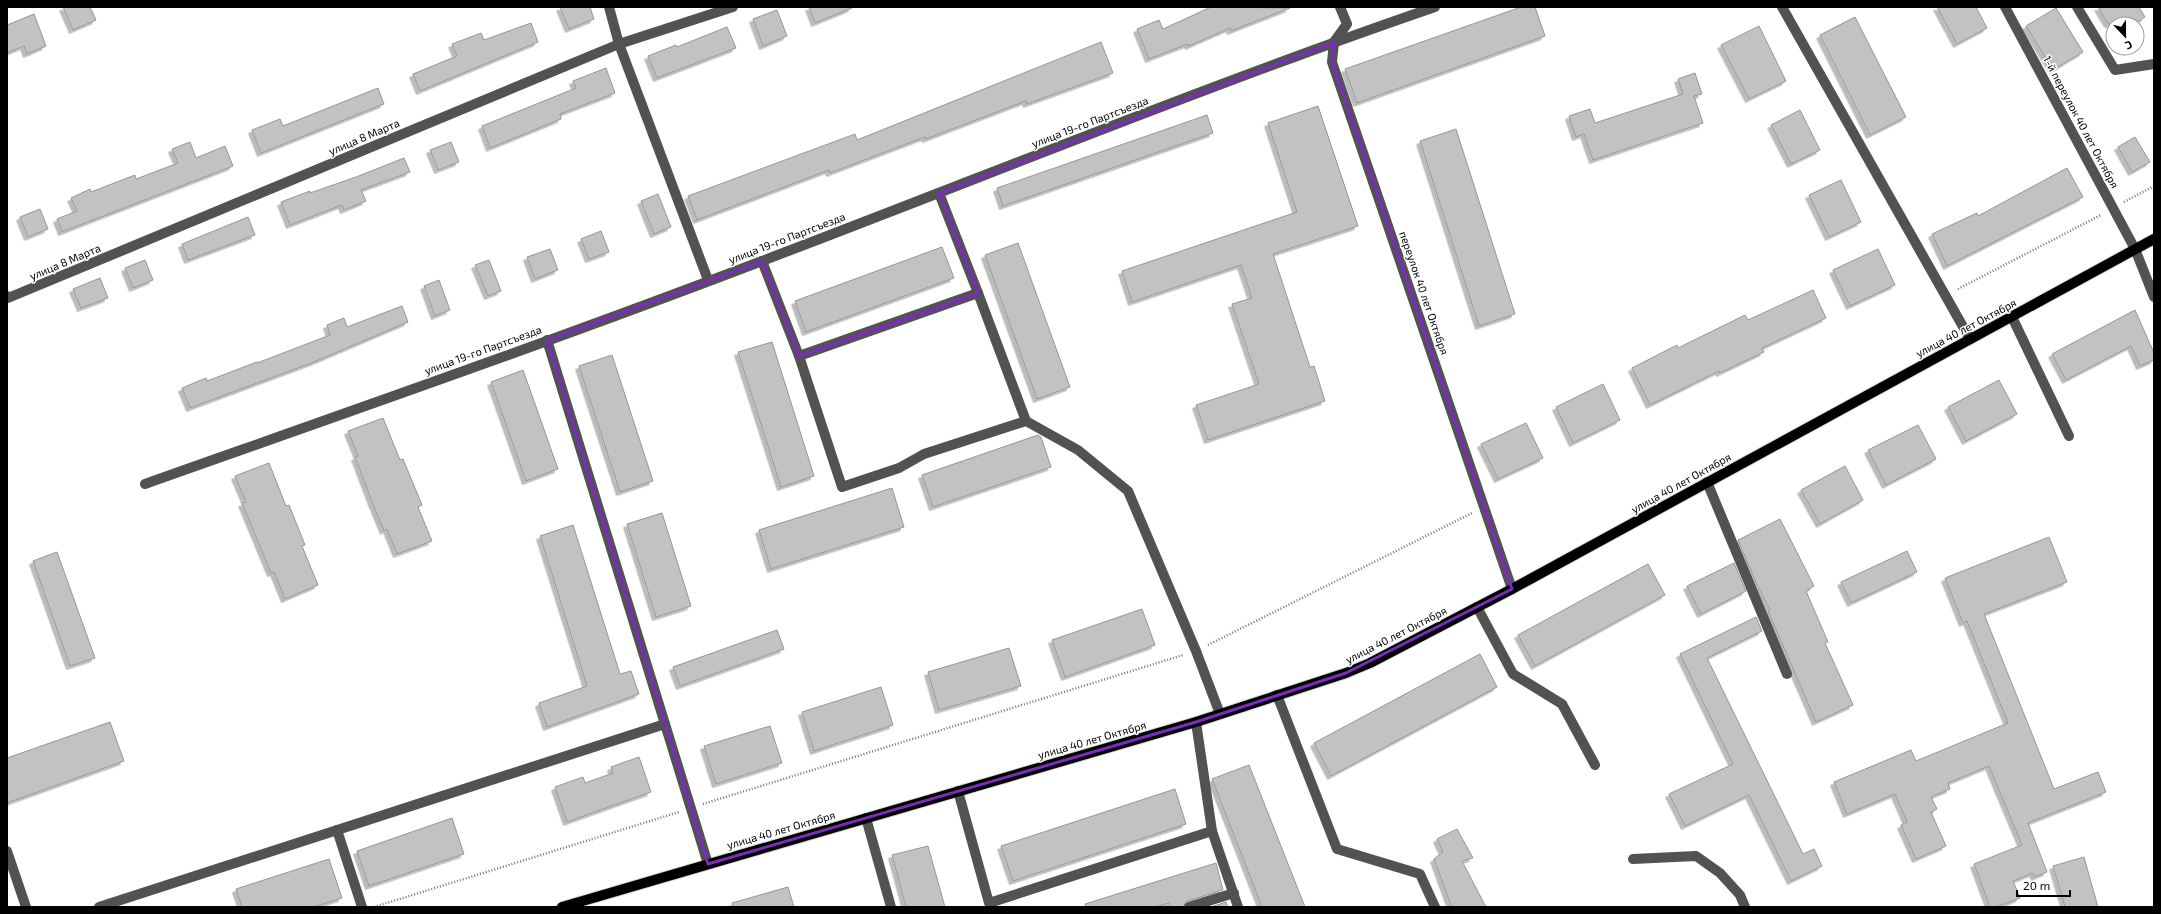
<svg xmlns="http://www.w3.org/2000/svg" width="2161" height="914" font-family="'Exo 2',sans-serif">
	<defs>
		<filter id="shadow"><feDropShadow dx="-3.5" dy="3.5" stdDeviation="0" flood-color="#0004"/></filter>
	</defs>
	<rect width="100%" height="100%" fill="#fff"/>
	<g fill="#c2c2c2" stroke="#969696" filter="url(#shadow)">
		<polygon points="63,7 90,7 96,20 73,30"/>
		<polygon points="560,7 590,7 594,19 569,29"/>
		<polygon points="809,7 852,7 852,8 815,23"/>
		<polygon points="1211,7 1290,8 1231,31 1230,28 1189,46 1188,44 1149,59 1137,29 1159,20 1163,29"/>
		<polygon points="1521,7 1535,7 1545,36 1357,103 1345,69"/>
		<polygon points="1937,7 1976,7 1987,28 1957,44"/>
		<polygon points="2098,7 2139,7 2145,17 2134,24 2108,24"/>
		<polygon points="2056,8 2083,52 2053,70 2026,26"/>
		<polygon points="777,10 787,36 763,46 753,19"/>
		<polygon points="34,14 46,46 27,54 24,46 7,53 7,25"/>
		<polygon points="1855,17 1906,117 1870,135 1820,35"/>
		<polygon points="531,23 538,42 420,91 413,74 457,56 452,44 481,33 484,40"/>
		<polygon points="1759,26 1786,81 1749,99 1721,45"/>
		<polygon points="727,27 736,48 657,78 648,56 676,45 677,47"/>
		<polygon points="1101,42 1113,73 1027,104 1026,101 926,139 925,137 830,173 829,170 697,220 688,196 855,134 857,140"/>
		<polygon points="606,68 615,93 560,114 561,119 490,148 482,126 576,88 573,81"/>
		<polygon points="1695,73 1702,94 1694,96 1703,123 1593,160 1584,134 1576,137 1569,116 1590,109 1595,123 1683,94 1678,79"/>
		<polygon points="378,88 384,104 261,153 252,130 280,119 283,126"/>
		<polygon points="1318,106 1358,226 1273,254 1310,367 1314,366 1325,401 1208,440 1196,405 1259,384 1232,304 1252,298 1241,265 1132,302 1122,271 1297,212 1268,123"/>
		<polygon points="1800,110 1820,150 1791,164 1771,125"/>
		<polygon points="1207,115 1213,133 1003,206 997,188"/>
		<polygon points="1456,129 1515,314 1479,326 1420,141"/>
		<polygon points="2135,137 2150,162 2132,172 2118,147"/>
		<polygon points="190,142 196,158 225,146 233,166 62,232 57,219 77,211 71,198 90,189 91,192 135,175 136,179 178,163 172,149"/>
		<polygon points="451,142 459,162 438,170 430,150"/>
		<polygon points="404,158 410,172 361,190 366,201 344,210 342,205 290,225 281,202 310,191 310,193 356,177"/>
		<polygon points="2067,168 2083,197 1947,266 1932,234 1977,213 1978,216"/>
		<polygon points="1841,180 1861,222 1829,237 1809,195"/>
		<polygon points="658,194 671,227 654,234 641,201"/>
		<polygon points="40,209 48,229 28,237 20,217"/>
		<polygon points="248,217 255,235 188,260 182,244"/>
		<polygon points="601,231 609,252 589,259 581,239"/>
		<polygon points="1018,243 1070,387 1037,399 985,255"/>
		<polygon points="942,247 954,278 806,332 795,301"/>
		<polygon points="550,249 558,270 535,279 527,257"/>
		<polygon points="1878,249 1895,285 1850,306 1833,270"/>
		<polygon points="145,260 153,280 133,288 125,268"/>
		<polygon points="489,260 501,291 488,296 475,265"/>
		<polygon points="100,278 108,298 81,308 73,289"/>
		<polygon points="439,280 450,310 435,316 424,286"/>
		<polygon points="1813,290 1826,318 1762,348 1764,352 1720,373 1719,371 1650,405 1632,368 1677,345 1678,348 1745,315 1748,320"/>
		<polygon points="402,306 408,322 314,362 190,408 182,388 206,378 207,381 257,362 257,363 330,335 327,325 344,318 347,327"/>
		<polygon points="2135,310 2154,353 2154,360 2140,366 2131,346 2066,380 2052,354"/>
		<polygon points="772,342 814,476 781,487 738,352"/>
		<polygon points="612,355 653,481 620,492 579,366"/>
		<polygon points="523,370 558,469 526,481 491,382"/>
		<polygon points="1999,380 2017,414 1966,441 1948,407"/>
		<polygon points="1603,384 1620,420 1573,443 1556,407"/>
		<polygon points="383,418 400,460 403,459 422,505 418,507 432,541 397,554 387,529 384,531 372,502 355,457 358,456 348,431"/>
		<polygon points="1526,423 1543,458 1498,479 1481,444"/>
		<polygon points="1918,425 1936,459 1886,485 1868,450"/>
		<polygon points="1038,435 1041,437 1051,467 933,507 922,475"/>
		<polygon points="269,463 286,506 289,505 305,545 302,546 318,585 285,599 274,572 271,573 242,503 246,502 235,476"/>
		<polygon points="1845,466 1863,500 1820,524 1801,490"/>
		<polygon points="892,488 904,527 771,569 759,530"/>
		<polygon points="662,513 691,606 656,617 627,524"/>
		<polygon points="1780,519 1814,586 1806,591 1828,642 1825,643 1853,705 1816,722 1768,611 1770,610 1757,585 1738,540"/>
		<polygon points="573,525 620,674 631,671 639,694 547,727 539,703 587,686 540,536"/>
		<polygon points="2049,537 2067,582 1984,614 2054,789 2098,772 2106,792 2028,823 2047,872 2035,877 2033,873 2013,881 2020,898 1996,907 1990,907 1974,864 2022,845 1989,766 1948,783 1950,789 1931,797 1937,809 1931,812 1946,846 1916,859 1901,825 1907,822 1895,794 1847,814 1834,782 1911,750 1916,761 2008,723 1967,621 1963,623 1945,578"/>
		<polygon points="1907,551 1917,572 1851,603 1841,582"/>
		<polygon points="57,552 95,658 70,666 33,561"/>
		<polygon points="1734,563 1746,591 1701,614 1687,586"/>
		<polygon points="1648,564 1665,595 1535,666 1518,635"/>
		<polygon points="1142,609 1155,645 1065,677 1052,640"/>
		<polygon points="1756,617 1762,631 1707,658 1803,854 1814,849 1822,866 1791,881 1749,795 1685,826 1669,794 1733,764 1680,654"/>
		<polygon points="777,630 784,649 680,686 673,667"/>
		<polygon points="1009,648 1021,686 939,710 928,672"/>
		<polygon points="1480,654 1497,687 1331,776 1314,743"/>
		<polygon points="881,687 893,725 814,751 802,712"/>
		<polygon points="110,722 124,761 7,803 7,758"/>
		<polygon points="770,726 782,763 716,784 704,746"/>
		<polygon points="639,757 651,792 567,822 555,787 583,777 585,783 613,773 611,767"/>
		<polygon points="1249,765 1305,907 1262,907 1212,779"/>
		<polygon points="1175,789 1186,824 1013,881 1001,846"/>
		<polygon points="452,818 464,854 369,886 357,851"/>
		<polygon points="1457,829 1473,858 1462,861 1486,907 1452,907 1450,903 1434,859 1443,852 1437,839"/>
		<polygon points="928,846 945,907 906,907 892,855"/>
		<polygon points="2084,857 2098,907 2065,907 2053,866"/>
		<polygon points="329,859 342,898 313,907 242,907 236,889"/>
		<polygon points="1216,863 1223,890 1187,901 1183,907 1170,907 1169,903 1155,907 1086,907 1085,904"/>
		<polygon points="788,887 794,907 733,907 732,903"/>
		<polygon points="1226,902 1228,907 1211,907"/>
	</g>
	<g fill="none" stroke-linecap="round" stroke-linejoin="round">
		<g stroke="#dbdbdb" stroke-width="12">
			<polyline id="major" points="562,907 1196,722 1346,673 1370,663 1512,589 2154,239"/>
		</g>
		<g stroke="#747474" stroke-width="2.5" stroke-dasharray="1 2" stroke-linecap="butt">
			<polyline points="2124,202 2154,186"/>
			<polyline points="1958,289 2101,215"/>
			<polyline points="1208,645 1472,513"/>
			<polyline points="703,804 1183,655"/>
			<polyline points="374,907 679,812"/>
		</g>
		<g stroke="#525252" stroke-width="10">
			<polyline points="609,7 619,44 708,280"/>
			<polyline points="1340,7 1347,24 1334,42 1332,62 1512,589"/>
			<polyline points="1782,7 1970,339"/>
			<polyline points="2005,7 2135,249 2154,297"/>
			<polyline points="2077,7 2115,70 2154,64"/>
			<polyline points="939,193 978,293"/>
			<polyline points="762,261 799,356"/>
			<polyline points="7,296 8,298 619,44 733,7"/>
			<polyline points="2012,317 2069,436"/>
			<polyline points="547,340 708,864"/>
			<polyline points="1026,421 924,454 899,468 842,487 799,356 978,293 1026,421 1078,450 1128,491 1196,651 1220,714"/>
			<polyline points="1707,482 1787,674"/>
			<path d="M145,484C351,411 558,339 762,261C986,176 1208,85 1435,7"/>
			<polyline points="1477,607 1513,674 1562,704 1595,765"/>
			<polyline points="1277,695 1337,849 1420,874 1435,907"/>
			<polyline points="1196,722 1212,831 1238,907"/>
			<polyline points="958,791 989,903 1212,831"/>
			<polyline points="866,818 891,907"/>
			<polyline points="337,830 362,907"/>
			<polyline points="7,851 26,907"/>
			<polyline points="1633,859 1696,856 1720,873 1740,895 1745,907"/>
			<polyline points="99,907 665,724"/>
			<polyline points="1189,907 1234,893"/>
		</g>
		<use href="#major" stroke="#000" stroke-width="10"/>
	</g>
	<path fill="none" stroke="#7b2cbf" stroke-width="3" stroke-linejoin="round" d="M1334,42L1332,62L1512,589L1346,673L1196,722L708,864L547,340L762,261L799,356L978,293L939,193Z"/>
	<g text-anchor="middle" stroke-width="3" stroke-linejoin="round" paint-order="stroke">
		<g font-size="11" fill="#000" stroke="#fff">
			<text transform="translate(1090 122) rotate(-21)" y="4">улица 19-го Партсъезда</text>
			<text transform="translate(2081 122) rotate(62)" y="4">1-й переулок 40 лет Октября</text>
			<text transform="translate(364 137) rotate(-23)" y="4">улица 8 Марта</text>
			<text transform="translate(787 238) rotate(-21)" y="4">улица 19-го Партсъезда</text>
			<text transform="translate(65 262) rotate(-23)" y="4">улица 8 Марта</text>
			<text transform="translate(1424 293) rotate(71)" y="4">переулок 40 лет Октября</text>
			<text transform="translate(1966 328) rotate(-28)" y="4">улица 40 лет Октября</text>
			<text transform="translate(483 350) rotate(-20)" y="4">улица 19-го Партсъезда</text>
			<text transform="translate(1681 483) rotate(-29)" y="4">улица 40 лет Октября</text>
			<text transform="translate(1396 635) rotate(-27)" y="4">улица 40 лет Октября</text>
			<text transform="translate(1092 740) rotate(-16)" y="4">улица 40 лет Октября</text>
			<text transform="translate(781 830) rotate(-16)" y="4">улица 40 лет Октября</text>
		</g>
	</g>
	<rect width="2161" height="914" fill="none" stroke="#000000" stroke-width="16"/>
	<g transform="translate(2125 36) rotate(158)"><circle r="19" fill="#ffffff" stroke="#999999"/>
	<path d="M0-3L7 15L0 10L-7 15Z" fill="#000000"/>
	<text y="-6" font-size="11" font-weight="bold" text-anchor="middle" fill="#000000">С</text>
	</g>
	<path d="M2017 890v6h53v-6" fill="none" stroke="#000000" stroke-width="2"/>
	<text x="2023" y="890" font-size="12" fill="#000000" stroke="#ffffff" stroke-width="3" paint-order="stroke">20 m</text>
</svg>
